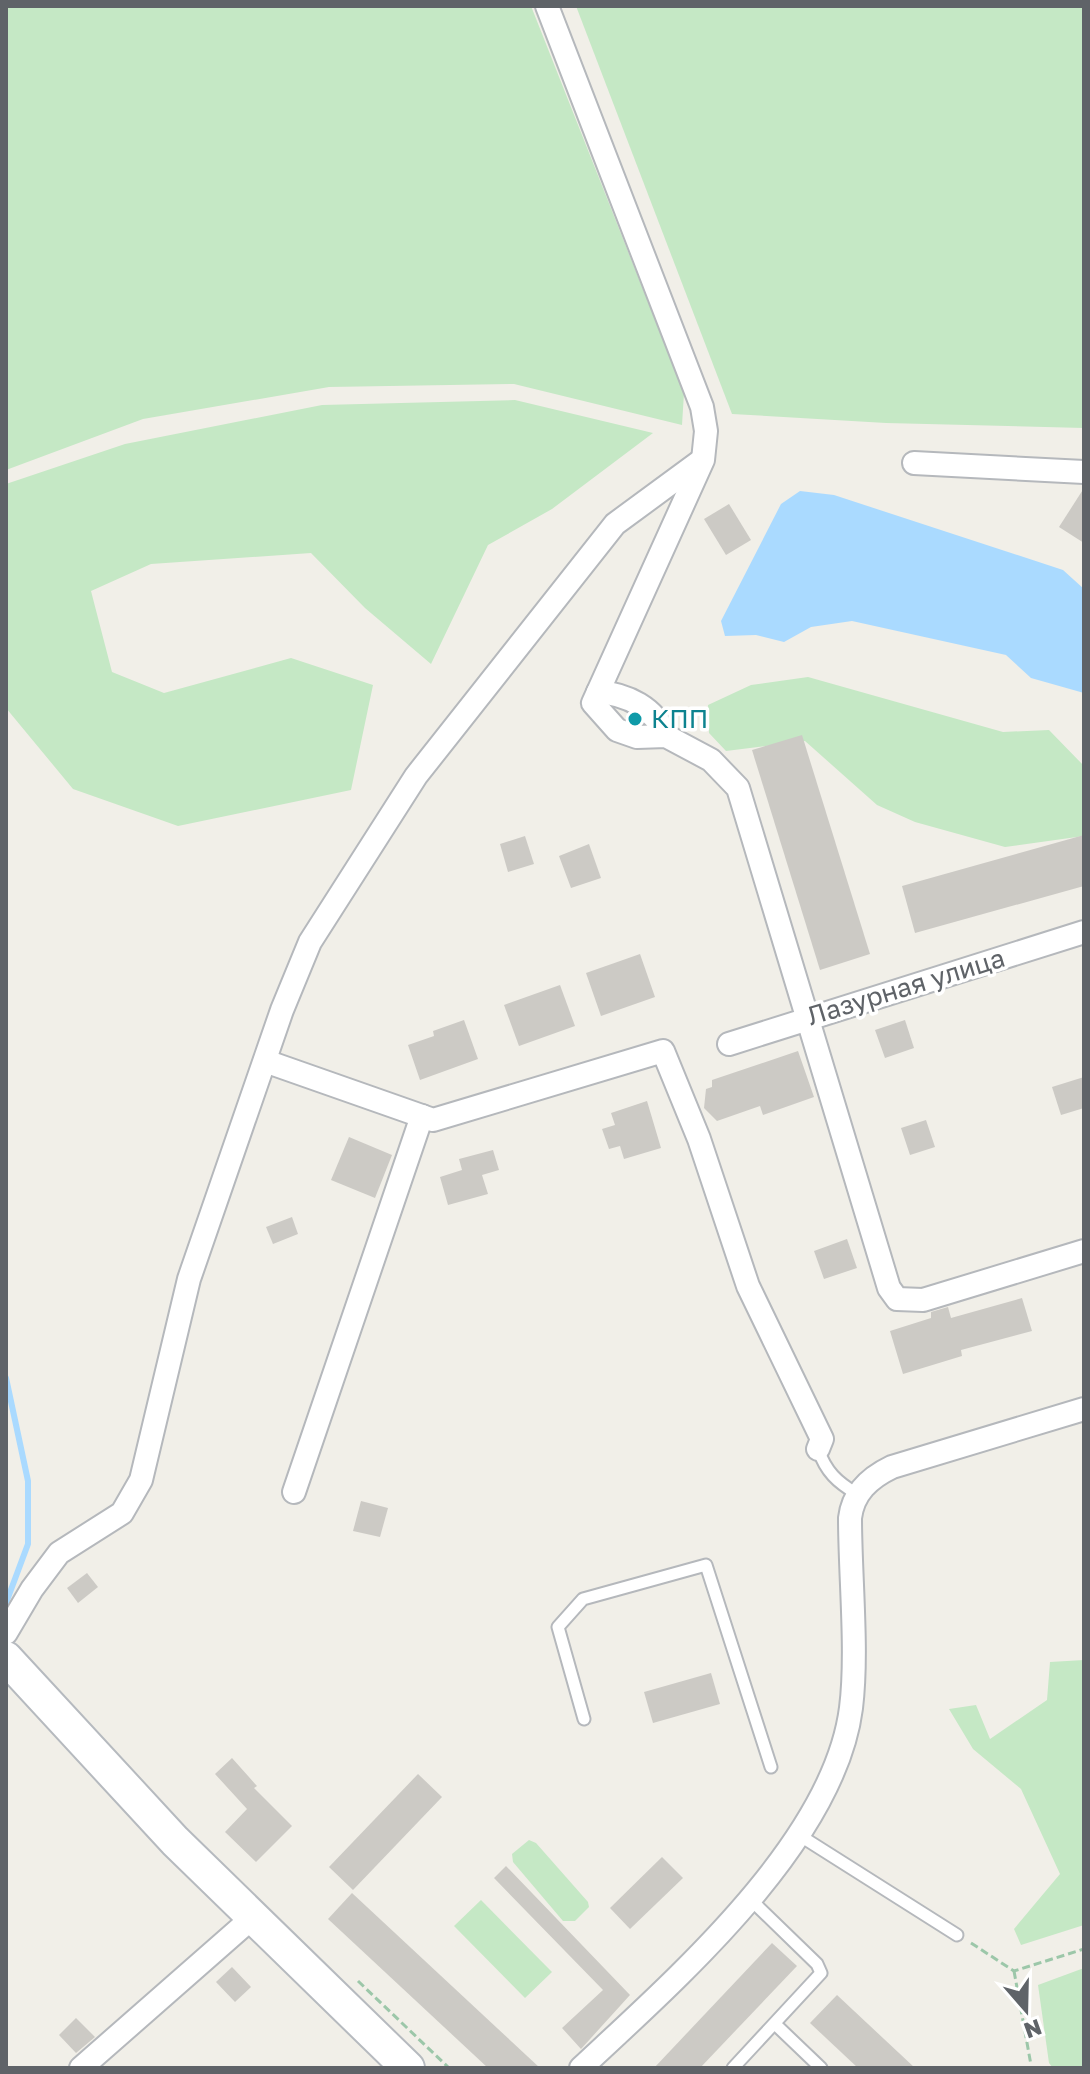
<svg xmlns="http://www.w3.org/2000/svg" width="1090" height="2074" font-family="'Golos Text',sans-serif">
	<rect width="100%" height="100%" fill="#f1efe8"/>
	<g fill="#c5e8c5">
		<polygon points="6,6 531,6 684,393 682,425 514,384 329,387 143,419 6,470"/>
		<polygon points="576,6 1084,6 1084,428 886,423 732,414"/>
		<polygon points="515,400 653,433 552,509 488,545 431,664 365,608 311,553 151,564 91,591 112,672 164,693 291,658 373,685 351,790 178,826 73,789 6,708 6,484 125,444 322,405"/>
		<polygon points="808,677 1003,732 1049,730 1084,766 1084,836 1005,847 915,822 877,805 805,741 726,751 709,733 708,705 751,685"/>
		<polygon points="1084,1660 1084,1925 1021,1945 1014,1929 1060,1874 1021,1789 973,1749 949,1709 976,1705 990,1739 1047,1700 1050,1662"/>
		<polygon points="529,1840 536,1843 588,1902 589,1907 575,1921 563,1921 513,1862 512,1854"/>
		<polygon points="481,1900 552,1972 525,1998 454,1926"/>
		<polygon points="1084,1968 1084,2068 1053,2068 1049,2063 1038,1985"/>
	</g>
	<polygon fill="#aadaff" points="800,491 834,495 1063,570 1084,589 1084,693 1031,678 1006,655 852,621 811,627 784,642 756,635 725,636 721,621 781,504"/>
	<g fill="none" stroke-linecap="round" stroke-linejoin="round">
		<polyline stroke="#aadaff" stroke-width="6" points="6,1378 28,1481 28,1544 6,1603"/>
	</g>
	<g fill="#cccac5">
		<polygon points="1084,488 1084,543 1059,527"/>
		<polygon points="729,504 751,540 726,555 704,519"/>
		<polygon points="802,735 870,954 820,970 752,750"/>
		<polygon points="1084,835 1084,886 915,933 902,886"/>
		<polygon points="525,836 534,864 508,872 500,844"/>
		<polygon points="589,844 601,878 571,888 559,856"/>
		<polygon points="640,954 655,997 601,1016 586,973"/>
		<polygon points="560,985 575,1026 519,1046 504,1005"/>
		<polygon points="464,1020 478,1059 420,1080 408,1045 434,1036 433,1031"/>
		<polygon points="905,1020 914,1048 885,1058 875,1030"/>
		<polygon points="798,1051 814,1097 763,1115 760,1106 717,1121 704,1108 706,1089 712,1087 712,1080"/>
		<polygon points="1084,1077 1084,1108 1061,1115 1052,1087"/>
		<polygon points="647,1101 661,1148 624,1159 620,1146 609,1149 602,1129 615,1125 611,1113"/>
		<polygon points="926,1120 935,1147 910,1155 901,1128"/>
		<polygon points="349,1137 392,1155 375,1198 331,1180"/>
		<polygon points="493,1150 499,1170 482,1175 488,1194 448,1205 440,1177 462,1170 459,1159"/>
		<polygon points="292,1217 298,1234 273,1244 266,1227"/>
		<polygon points="847,1239 857,1268 824,1279 814,1251"/>
		<polygon points="1022,1298 1032,1331 961,1350 962,1356 903,1374 890,1331 931,1318 931,1312 948,1307 951,1318"/>
		<polygon points="361,1501 388,1508 380,1537 353,1531"/>
		<polygon points="87,1573 98,1587 78,1603 67,1588"/>
		<polygon points="711,1673 720,1704 653,1723 644,1692"/>
		<polygon points="232,1758 257,1786 254,1788 292,1826 256,1862 225,1832 247,1809 215,1774"/>
		<polygon points="418,1774 442,1797 353,1890 329,1867"/>
		<polygon points="662,1857 683,1878 630,1929 610,1908"/>
		<polygon points="506,1866 630,1995 581,2049 562,2028 603,1990 494,1878"/>
		<polygon points="352,1893 540,2068 488,2068 328,1919"/>
		<polygon points="772,1943 797,1966 700,2068 654,2068"/>
		<polygon points="232,1967 251,1987 235,2002 216,1982"/>
		<polygon points="837,1995 915,2068 858,2068 810,2023"/>
		<polygon points="76,2018 95,2037 76,2053 59,2035"/>
	</g>
	<g fill="none" stroke-linecap="round" stroke-linejoin="round">
		<g stroke="#b5b8bc" stroke-width="15">
			<g id="lane">
				<path d="M818,1449C826,1472 837,1482 857,1494"/>
				<polyline points="584,1719 558,1627 583,1599 706,1565 771,1767"/>
				<polyline points="799,1835 957,1935"/>
				<polyline points="775,2024 821,2068"/>
				<polyline points="733,2068 821,1973 817,1964 748,1897"/>
			</g>
		</g>
		<g stroke="#b5b8bc" stroke-width="26">
			<g id="street">
				<polyline points="547,6 702,407 706,431 703,460 593,703 617,730 637,737 666,736 711,760 738,788 889,1288 897,1299 923,1300 1084,1251"/>
				<polyline points="914,463 1084,472"/>
				<path d="M598,692C627,694 655,708 666,736"/>
				<polyline points="729,1044 1084,932"/>
				<polyline points="265,1061 433,1120 663,1051 699,1139 748,1286 822,1439 818,1449"/>
				<polyline points="294,1492 422,1116"/>
				<polyline points="6,1633 32,1589 59,1553 122,1513 141,1480 189,1279 282,1010 310,942 416,776 615,524 702,460"/>
				<polyline points="81,2068 252,1918"/>
				<path d="M581,2068C675,1980 834,1842 851,1708C858,1652 850,1576 850,1518C853,1493 869,1478 892,1467L1084,1409"/>
			</g>
		</g>
		<g stroke="#b6babf" stroke-width="36">
			<polyline id="secondary" points="6,1658 175,1841 408,2068"/>
		</g>
		<g stroke="#9cc7a9" stroke-width="3" stroke-dasharray="8 4" stroke-linecap="butt">
			<polyline points="971,1943 1014,1971 1084,1949"/>
			<polyline points="1014,1971 1031,2065"/>
			<polyline points="358,1981 449,2068"/>
		</g>
		<use href="#lane" stroke="#fff" stroke-width="11"/>
		<use href="#street" stroke="#fff" stroke-width="22"/>
		<use href="#secondary" stroke="#fff" stroke-width="32"/>
	</g>
	<circle fill="#0f9aa8" stroke="#fff" stroke-width="3" cx="635" cy="719" r="8"/>
	<g text-anchor="middle" stroke-width="7" stroke-linejoin="round" paint-order="stroke">
		<g font-size="26" fill="#0d838f" stroke="#fff" text-anchor="start">
			<text x="651" y="728">КПП</text>
		</g>
		<g font-size="26" fill="#5f6368" stroke="#fff">
			<text transform="translate(906 987) rotate(-17)" y="9">Лазурная улица</text>
		</g>
	</g>
	<rect width="1090" height="2074" fill="none" stroke="#5f6368" stroke-width="16"/>
	<g transform="translate(1026 2010) rotate(160)" stroke="#ffffff" stroke-width="6" paint-order="stroke">
	<path d="M0-6L14 30L0 20L-14 30Z" fill="#5f6368"/>
	<text y="-12" font-size="22" font-weight="bold" text-anchor="middle" fill="#5f6368">N</text>
	</g>
</svg>
